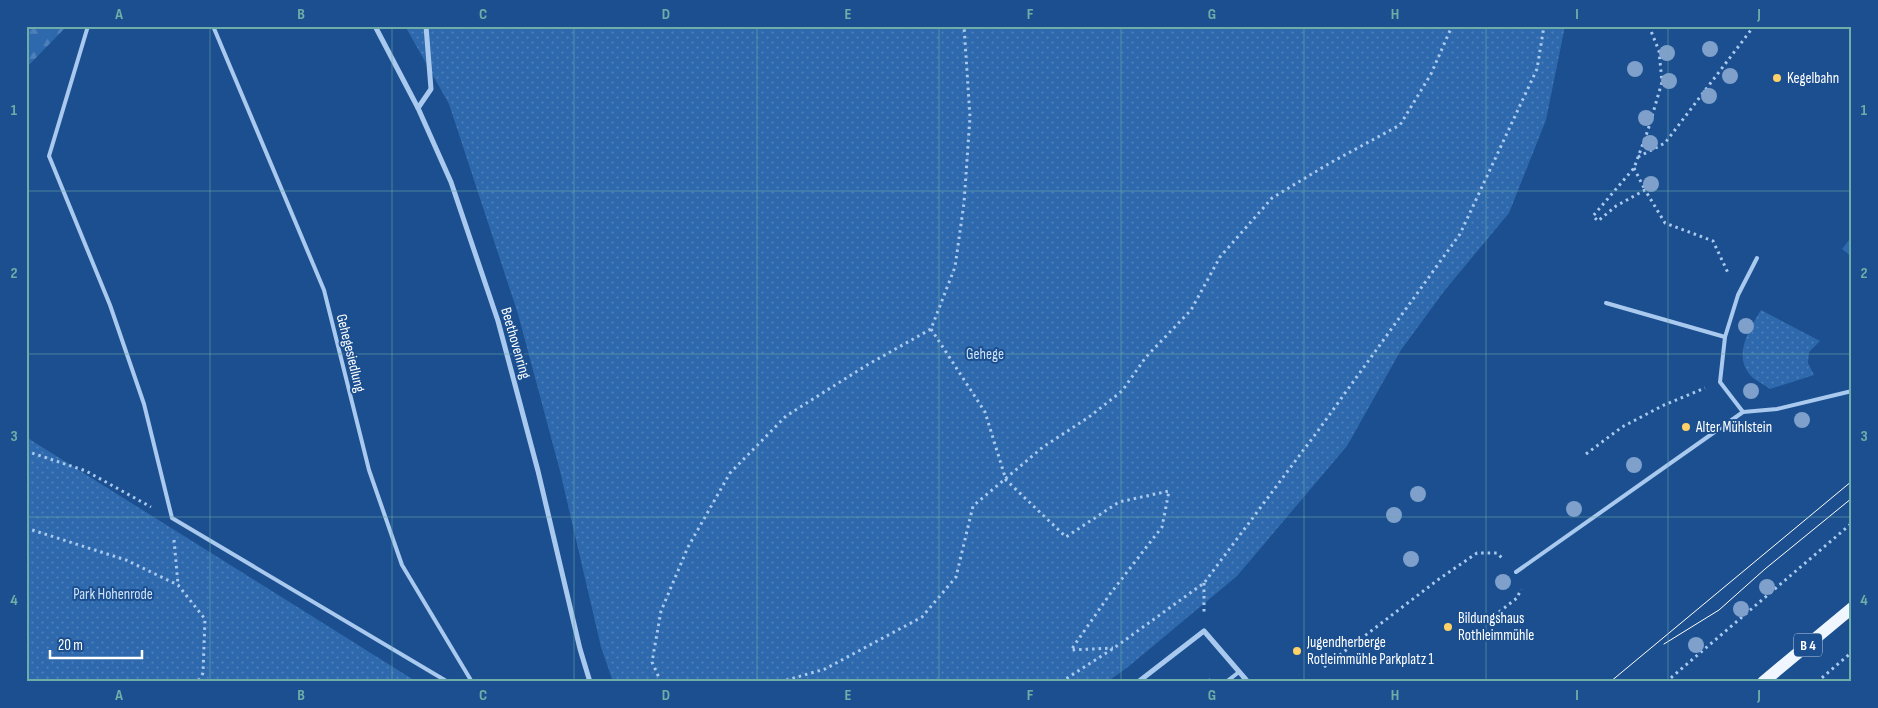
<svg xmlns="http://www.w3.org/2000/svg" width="1878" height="708" font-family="'Sofia Sans Condensed',sans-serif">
	<defs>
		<pattern id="forest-firs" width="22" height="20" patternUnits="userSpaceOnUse" patternTransform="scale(1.25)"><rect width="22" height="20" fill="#2e69ad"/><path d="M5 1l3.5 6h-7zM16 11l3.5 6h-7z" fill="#4d80b9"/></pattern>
		<pattern id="park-dots" width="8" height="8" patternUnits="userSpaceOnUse" patternTransform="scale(1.25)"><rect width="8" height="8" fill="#2e69ad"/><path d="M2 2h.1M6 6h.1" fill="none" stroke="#4d80b9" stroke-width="1.8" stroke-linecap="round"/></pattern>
	</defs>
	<rect width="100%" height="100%" fill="#1b4f8f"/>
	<polygon fill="#2e69ad" points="1852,236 1852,257 1842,249"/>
	<polygon fill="url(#forest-firs)" points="26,26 67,26 26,68"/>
	<g fill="url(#park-dots)">
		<polygon points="405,26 1565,26 1546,120 1509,213 1445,290 1401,350 1347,446 1237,576 1128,667 1107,682 613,682 601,647 560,471 518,314 449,104"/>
		<path d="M1761,310L1820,341L1809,352L1808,363L1814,375L1770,389C1765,385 1758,382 1753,378C1731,357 1749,330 1761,310Z"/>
		<polygon points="26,437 417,682 26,682"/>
	</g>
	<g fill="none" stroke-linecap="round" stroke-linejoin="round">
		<g stroke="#a9c9ee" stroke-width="3" stroke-dasharray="2.5 4" stroke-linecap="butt">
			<polyline points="1649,26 1659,51 1662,82 1648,130 1634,168 1593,216 1598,221 1616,206 1645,190 1665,223 1713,241 1729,275"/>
			<polyline points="1850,100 1852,101"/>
			<polyline points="1638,157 1665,143 1754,26"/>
			<polyline points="1634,168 1645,190"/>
			<polyline points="931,329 985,412 1006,480 1066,537 1119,502 1169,491 1162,527 1110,594 1071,650 1113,648"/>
			<polyline points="26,451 86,471 151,507"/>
			<polyline points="1586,454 1622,427 1664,405 1705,388"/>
			<polyline points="26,528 126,560 178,585 205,619 203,673 198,682"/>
			<polyline points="174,540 178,584"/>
			<polyline points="1204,583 1204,615"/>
			<polyline points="1499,612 1517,598 1521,589"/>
			<polyline points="1324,667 1439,579 1477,553 1497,553 1504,560"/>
			<polyline points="661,682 652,662 661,611 688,547 730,473 786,416 867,365 931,329 955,267 964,203 970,117 964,26"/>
			<polyline points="780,682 825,669 922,617 956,577 973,506 1043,447 1089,417 1122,391 1146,357 1191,310 1220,257 1272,198 1330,163 1400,125 1431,74 1452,26"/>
			<polyline points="1061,682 1114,648 1204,583 1317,432 1460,234 1537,69 1544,26"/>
			<polyline points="1196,682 1210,680"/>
			<polyline points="1666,682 1852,523"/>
			<polyline points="1817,682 1852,652"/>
		</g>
		<g stroke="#a9c9ee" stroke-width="4">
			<polyline points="88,26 49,156 110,305 144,404 172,518 448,682"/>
			<polyline points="213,26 324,290 369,470 402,565 472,682"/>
			<polyline points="1757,258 1738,295 1725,337 1720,382 1743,412 1777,409 1852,391"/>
			<polyline points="1606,303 1725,337"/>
			<polyline points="1516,572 1743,412"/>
			<polyline points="1226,682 1239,672"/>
		</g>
		<g stroke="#a9c9ee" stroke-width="5">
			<polyline points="375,26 418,108 451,182 498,321 538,471 580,649 590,682"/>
			<polyline points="418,108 431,89 426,26"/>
			<polyline points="1138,682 1204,631 1248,682"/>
		</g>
		<polyline stroke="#f0f6ff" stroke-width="12" points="1763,682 1852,608"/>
		<g stroke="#fff" stroke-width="1">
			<polyline points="1664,644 1719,610 1765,569 1852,498"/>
			<polyline points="1610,682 1852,481"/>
		</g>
	</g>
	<g fill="#7ea0ca">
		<circle cx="1710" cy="49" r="8"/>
		<circle cx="1667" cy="53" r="8"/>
		<circle cx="1635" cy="69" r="8"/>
		<circle cx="1730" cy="76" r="8"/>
		<circle cx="1669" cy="81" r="8"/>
		<circle cx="1709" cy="96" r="8"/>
		<circle cx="1646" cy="118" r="8"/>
		<circle cx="1650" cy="143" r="8"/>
		<circle cx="1651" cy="184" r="8"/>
		<circle cx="1746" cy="326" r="8"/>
		<circle cx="1751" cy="391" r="8"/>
		<circle cx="1802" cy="420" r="8"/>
		<circle cx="1634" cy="465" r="8"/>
		<circle cx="1418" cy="494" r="8"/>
		<circle cx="1574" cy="509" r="8"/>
		<circle cx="1394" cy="515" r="8"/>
		<circle cx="1411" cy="559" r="8"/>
		<circle cx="1503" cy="582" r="8"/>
		<circle cx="1767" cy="587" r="8"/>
		<circle cx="1741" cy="609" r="8"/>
		<circle cx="1696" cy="645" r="8"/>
	</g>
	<path fill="none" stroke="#6fada8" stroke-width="1" stroke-opacity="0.55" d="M210,26V682M392,26V682M574,26V682M757,26V682M939,26V682M1121,26V682M1304,26V682M1486,26V682M1668,26V682M26,191H1852M26,354H1852M26,517H1852"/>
	<g fill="#ffd166" stroke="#1b4f8f" stroke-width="2">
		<circle cx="1777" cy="78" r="5"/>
		<circle cx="1686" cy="427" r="5"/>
		<circle cx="1448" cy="627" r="5"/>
		<circle cx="1297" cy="651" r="5"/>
	</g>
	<g text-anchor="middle" stroke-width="4" stroke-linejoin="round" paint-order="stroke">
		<rect fill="#1b4f8f" stroke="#bbcadd" stroke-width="1" x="1794" y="633.5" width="28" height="23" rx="4"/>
		<g font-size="14" font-weight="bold" fill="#fff">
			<text x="1808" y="650">B 4</text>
		</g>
		<g font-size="15" fill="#fff" stroke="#1b4f8f" text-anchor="start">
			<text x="1787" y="83">Kegelbahn</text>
			<text x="1696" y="432">Alter Mühlstein</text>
			<text x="1458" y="623">Bildungshaus<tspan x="1458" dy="17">Rothleimmühle</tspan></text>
			<text x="1307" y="647">Jugendherberge<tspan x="1307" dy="17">Rotleimmühle Parkplatz 1</tspan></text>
		</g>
		<g font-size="15" fill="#fff" stroke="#1b4f8f">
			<text transform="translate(516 343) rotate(74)" y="5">Beethovenring</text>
			<text transform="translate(351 353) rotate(76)" y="5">Gehegesiedlung</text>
		</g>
		<g font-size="15" fill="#cfe3fa" stroke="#1b4f8f">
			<text x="985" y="359">Gehege</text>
			<text x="113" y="599">Park Hohenrode</text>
		</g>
	</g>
	<rect width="1878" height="708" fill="none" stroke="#1b4f8f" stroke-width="55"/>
	<path d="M50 650v8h92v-8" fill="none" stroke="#ffffff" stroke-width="2.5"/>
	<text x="58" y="650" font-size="15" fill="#ffffff" stroke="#1b4f8f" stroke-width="4" paint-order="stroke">20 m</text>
	<rect x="28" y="28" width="1822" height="652" fill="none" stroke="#6fada8" stroke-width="2"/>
	<g font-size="16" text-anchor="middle" font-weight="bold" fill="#6fada8">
		<text x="119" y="19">A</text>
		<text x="301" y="19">B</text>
		<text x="483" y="19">C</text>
		<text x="666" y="19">D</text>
		<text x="848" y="19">E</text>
		<text x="1030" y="19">F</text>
		<text x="1212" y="19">G</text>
		<text x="1395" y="19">H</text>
		<text x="1577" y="19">I</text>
		<text x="1759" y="19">J</text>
		<text x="14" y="115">1</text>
		<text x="1864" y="115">1</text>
		<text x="14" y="278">2</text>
		<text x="1864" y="278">2</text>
		<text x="14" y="441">3</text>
		<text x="1864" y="441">3</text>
		<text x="14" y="605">4</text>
		<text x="1864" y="605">4</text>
		<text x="119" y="700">A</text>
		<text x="301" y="700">B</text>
		<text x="483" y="700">C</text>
		<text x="666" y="700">D</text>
		<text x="848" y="700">E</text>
		<text x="1030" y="700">F</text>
		<text x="1212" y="700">G</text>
		<text x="1395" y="700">H</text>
		<text x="1577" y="700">I</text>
		<text x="1759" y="700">J</text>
	</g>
</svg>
